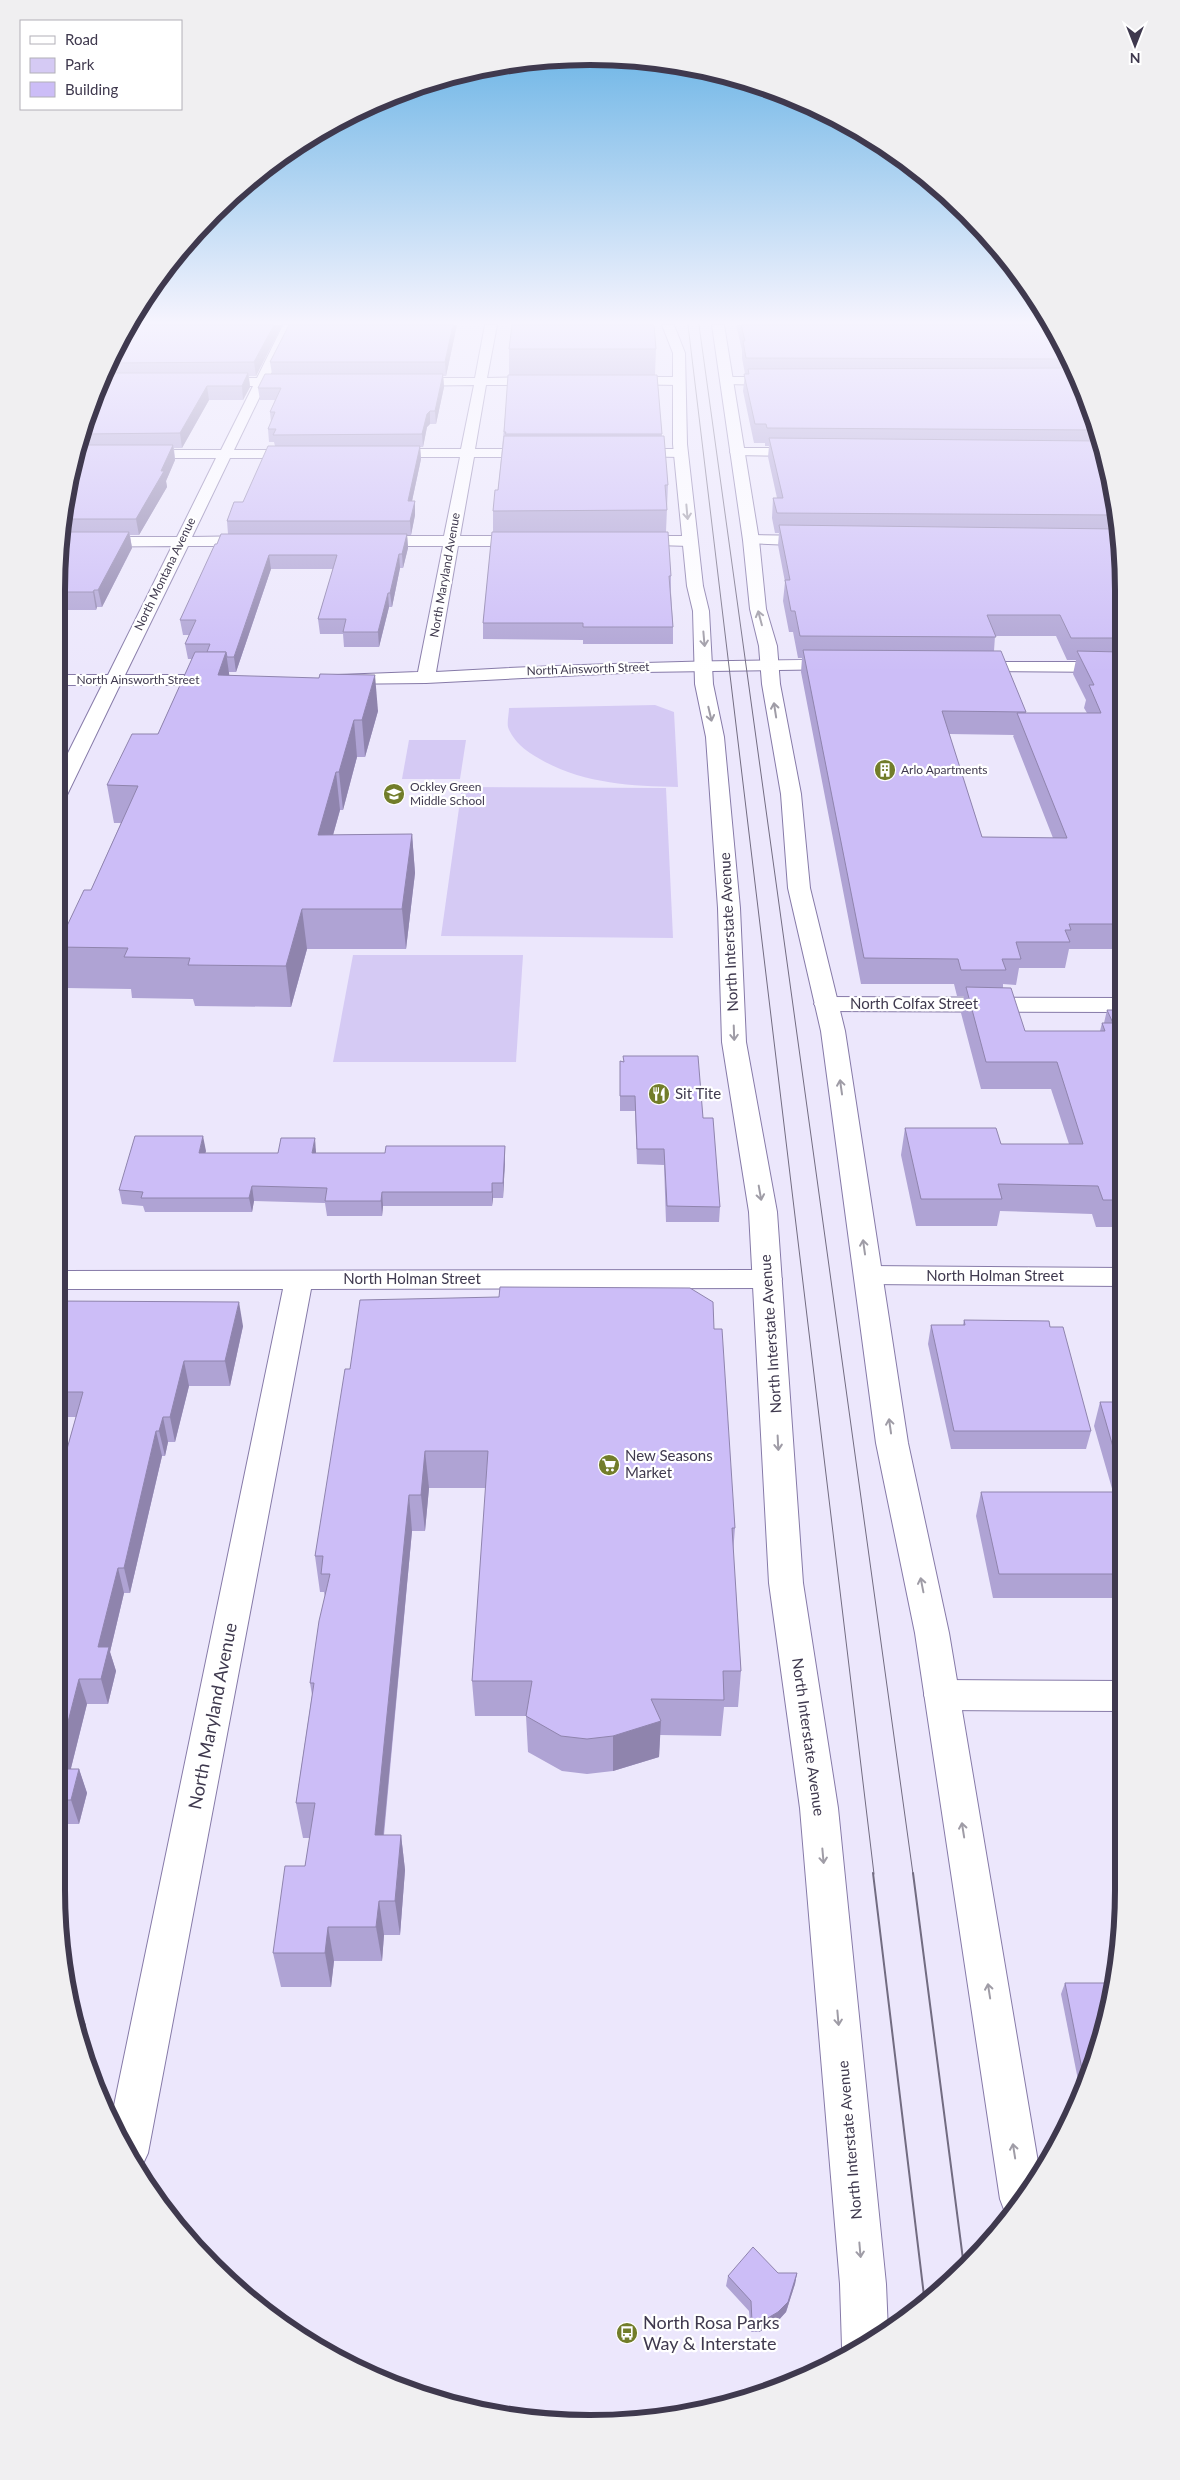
<svg xmlns="http://www.w3.org/2000/svg" width="1180" height="2480" font-family="Lato,sans-serif">
	<rect width="100%" height="100%" fill="#ece7fc"/>
	<g fill="#d5caf4">
		<path d="M655,705L674,712L678,787C626,786 575,783 530,753C522,748 511,737 508,727C507,722 509,713 509,708Z"/>
		<polygon points="409,740 466,740 460,779 402,779"/>
		<polygon points="462,787 666,788 673,938 441,936"/>
		<polygon points="353,955 523,955 516,1062 333,1062"/>
	</g>
	<g fill="none" stroke-linecap="round" stroke-linejoin="round">
		<g stroke="#867aa8" stroke-width="2">
			<g id="minor">
				<polygon points="283,325 295,325 269,378 297,378 303,382 297,386 265,386 234,450 302,450 309,454 302,458 230,458 192,537 254,536 262,541 254,546 188,546 125,675 220,675 226,676 229,680 226,684 220,685 120,685 66,797 63,801 56,803 56,777 102,685 56,685 56,675 108,675 172,546 61,547 61,537 177,537 216,458 76,458 77,450 221,450 253,386 213,386 207,382 213,378 257,378"/>
				<path d="M485,325H497L487,378L545,377L551,381L545,385H486L475,449H540L547,453L540,457H474L460,536H527L535,541L527,546H458L436,672C570,664 704,660 839,660L845,661L848,665L845,669L642,672L426,683L332,684L329,680L332,676L338,675L418,672L443,546H370L362,541L370,536H444L460,457H383L376,453L383,449H461L474,385L405,386L399,382L405,378H475Z"/>
				<polygon points="620,377 679,377 685,381 679,385 616,384 614,381"/>
				<polygon points="727,377 780,377 786,381 780,385 723,384 721,381"/>
				<polygon points="737,448 806,448 813,452 806,456 732,455 730,452 732,449"/>
				<polygon points="628,449 681,449 688,453 681,457 623,456 621,453 623,450"/>
				<polygon points="751,535 815,536 823,541 815,546 746,543 743,540"/>
				<polygon points="630,536 689,536 697,541 689,546 625,544 622,541"/>
				<polygon points="970,662 1112,662 1118,663 1120,669 1112,672 964,671 961,667 964,663"/>
				<polygon points="826,997 1121,998 1121,1012 826,1011 818,1009 814,1004 818,999"/>
				<polygon points="868,1266 1122,1268 1122,1286 868,1284 858,1282 854,1275 858,1268"/>
				<polygon points="768,1270 778,1272 782,1279 778,1286 768,1288 311,1289 148,2153 141,2168 137,2170 128,2157 111,2120 283,1289 56,1289 56,1271"/>
				<polygon points="942,1680 1123,1681 1123,1711 942,1710 929,1706 924,1695 929,1684"/>
			</g>
		</g>
		<g stroke="#867aa8" stroke-width="2">
			<g id="tertiary">
				<polygon points="662,325 674,325 685,353 687,444 703,586 709,611 713,684 724,737 740,908 746,1042 777,1212 803,1583 838,1808 886,2284 888,2332 846,2357 842,2347 840,2284 800,1808 769,1583 749,1212 722,1042 718,908 706,737 695,684 693,611 687,586 673,444 673,353"/>
				<polygon points="712,325 724,325 759,540 766,609 777,646 780,684 801,794 810,888 845,1031 908,1443 949,1633 1040,2174 1010,2216 1006,2215 1000,2199 915,1633 876,1443 821,1031 788,888 781,794 762,684 759,646 750,609 743,540"/>
			</g>
		</g>
		<use href="#minor" fill="#fff" fill-rule="evenodd"/>
		<use href="#tertiary" fill="#fff" fill-rule="evenodd"/>
		<g stroke="#726c81" stroke-width="1">
			<polyline points="688,325 874,1874"/>
			<polyline points="699,325 913,1874"/>
		</g>
		<g stroke="#726c81" stroke-width="2">
			<polyline points="873,1873 925,2304"/>
			<polyline points="913,1873 964,2267"/>
		</g>
	</g>
	<g fill="#afa3d4" fill-rule="evenodd">
		<polygon points="129,325 282,325 256,376 249,376 250,387 243,400 209,400 182,448 174,448 175,460 166,481 167,487 139,535 130,535 132,548 102,607 97,607 96,610 56,610 56,590 66,486 97,386"/>
		<polygon points="289,325 457,325 446,376 443,376 444,387 436,424 430,424 427,427 423,447 420,447 421,459 412,501 415,501 415,515 411,535 407,535 408,548 403,568 400,568 392,607 389,607 379,647 344,647 343,634 320,634 318,619 333,569 271,569 236,672 229,672 229,675 378,711 365,757 357,757 343,810 340,810 333,835 412,834 415,873 406,949 307,949 291,1007 195,1006 193,999 132,998 131,989 66,988 57,947 91,890 121,823 114,823 107,785 158,734 192,659 188,659 185,644 189,635 183,635 180,620 217,544 228,534 227,521 243,502 275,446 274,442 269,442 268,429 271,422 270,412 275,400 260,400 258,388 272,374 270,362"/>
		<path d="M736,325H1048L1083,385L1119,520L1121,949H1069L1065,968H1019L1016,985L1003,984V988L1025,1031H1100L1102,1023H1104L1107,1010H1121L1122,1227H1096L1092,1214L1000,1211L997,1226H916L901,1155L905,1128L1001,1144H1069L1051,1089H981L961,1013L964,996H957L954,984H861L801,672L802,658H798L793,632H789L783,601L785,582L778,545L779,533H775L772,518L773,498H777L768,457L769,446H765V443H754L743,391L745,374L742,358V350ZM995,636H1056L1067,660H1076L1073,674L1086,700L1084,708L1087,713H1026V712L994,651ZM949,734L1014,735L1013,736L1053,838L982,837Z"/>
		<polygon points="509,349 656,349 655,375 657,375 662,436 668,485 666,532 671,576 671,592 673,627 673,644 583,644 583,640 483,639 483,623 493,532 493,511 498,490 509,375"/>
		<polygon points="620,1061 703,1118 720,1207 719,1222 666,1222 664,1165 637,1164 635,1111 620,1111"/>
		<polygon points="505,1146 505,1160 503,1198 493,1198 492,1206 383,1206 382,1216 327,1216 325,1203 254,1201 252,1212 145,1212 143,1206 122,1204 119,1190 206,1151 205,1153 385,1153"/>
		<polygon points="56,1301 243,1326 230,1386 189,1386 175,1442 168,1442 165,1456 162,1456 130,1593 124,1593 110,1652 116,1671 108,1704 87,1704 71,1768 71,1769 79,1769 87,1793 79,1824 63,1824 56,1846 56,1488 76,1417 56,1417"/>
		<polygon points="964,1320 1091,1431 1086,1449 951,1449 928,1344 931,1325 963,1325"/>
		<polygon points="714,1329 735,1528 733,1553 741,1671 738,1707 724,1707 721,1736 660,1735 659,1757 613,1771 587,1774 562,1771 528,1752 526,1716 475,1716 472,1681 486,1488 429,1488 425,1531 412,1531 384,1835 401,1835 405,1870 400,1935 384,1935 382,1961 334,1961 331,1987 281,1987 273,1953 305,1866 310,1838 303,1838 296,1803 312,1695 310,1683 325,1597 324,1592 320,1592 315,1556 350,1369"/>
		<polygon points="1100,1402 1122,1402 1123,1598 993,1598 976,1516 981,1492 1113,1492 1094,1426"/>
		<polygon points="1065,1983 1114,1994 1084,2090 1079,2085 1061,1994"/>
		<polygon points="778,2273 797,2273 795,2284 786,2312 776,2323 759,2332 751,2332 749,2311 726,2286 728,2276"/>
	</g>
	<g fill="#8f84ad">
		<polygon points="274,325 282,325 256,376 254,362"/>
		<polygon points="453,325 457,325 446,376 445,362"/>
		<polygon points="248,373 250,387 243,400 242,386"/>
		<polygon points="443,374 444,387 436,424 435,411"/>
		<polygon points="207,386 209,400 182,448 180,433"/>
		<polygon points="430,411 430,424 427,427 423,447 422,434 427,414"/>
		<polygon points="173,445 175,460 166,481 167,487 139,535 136,519 161,471"/>
		<polygon points="420,446 421,459 409,515 408,501"/>
		<polygon points="415,501 415,515 411,535 410,521"/>
		<polygon points="129,532 132,548 102,607 98,590"/>
		<polygon points="407,534 408,548 403,568 402,554"/>
		<polygon points="399,554 400,568 392,607 390,593"/>
		<polygon points="269,555 271,569 236,672 234,657"/>
		<polygon points="94,590 97,607 96,610 93,592"/>
		<polygon points="388,593 389,607 379,647 378,632"/>
		<polygon points="226,652 231,687 218,675"/>
		<polygon points="375,675 378,711 365,757 362,720"/>
		<polygon points="354,720 357,757 343,810 339,772"/>
		<polygon points="336,772 340,810 322,874 318,835"/>
		<polygon points="412,834 415,873 406,949 402,909"/>
		<polygon points="302,909 307,949 291,1007 286,966"/>
		<polygon points="203,1136 206,1151 201,1167 199,1153"/>
		<polygon points="315,1138 316,1152 314,1167 312,1153"/>
		<polygon points="505,1146 505,1160 503,1198 503,1183"/>
		<polygon points="492,1183 493,1198 492,1206"/>
		<polygon points="252,1186 254,1201 252,1212 249,1198"/>
		<polygon points="382,1192 383,1206 382,1216 381,1201"/>
		<polygon points="239,1302 243,1326 230,1386 225,1361"/>
		<polygon points="184,1361 189,1386 175,1442 170,1417"/>
		<polygon points="163,1417 168,1442 165,1456 159,1431"/>
		<polygon points="156,1431 162,1456 130,1593 124,1568"/>
		<polygon points="425,1451 429,1488 425,1531 421,1495"/>
		<polygon points="409,1495 412,1531 380,1870 375,1835"/>
		<polygon points="118,1568 124,1593 110,1652 116,1671 108,1704 101,1679 98,1647"/>
		<polygon points="79,1679 87,1704 71,1768 74,1778 62,1769 60,1753"/>
		<polygon points="661,1721 659,1757 613,1771 613,1736"/>
		<polygon points="79,1769 87,1793 79,1824 71,1800"/>
		<polygon points="56,1805 63,1824 56,1846"/>
		<polygon points="401,1835 405,1870 400,1935 395,1901"/>
		<polygon points="379,1901 384,1935 382,1961 376,1927"/>
		<polygon points="328,1927 334,1961 331,1987 325,1953"/>
		<polygon points="77,2003 86,2025 81,2048 73,2020"/>
		<polygon points="797,2273 795,2284 786,2312 776,2323 759,2332 761,2322"/>
	</g>
	<g fill="#ccbdf7" stroke="#8f84ad">
		<polygon points="129,325 274,325 254,362 109,363"/>
		<polygon points="289,325 453,325 445,362 270,362"/>
		<polygon points="512,325 654,325 656,349 509,349"/>
		<polygon points="741,325 1048,325 1068,359 746,358 743,341 745,341"/>
		<polygon points="1073,368 1083,385 1095,430 767,428 766,424 755,424 744,374 749,374 748,369"/>
		<polygon points="104,373 248,373 242,386 207,386 180,433 82,434 97,386"/>
		<polygon points="265,374 443,374 435,411 430,411 427,414 422,434 273,435 276,429 268,429 275,412 270,412 281,388 258,388"/>
		<polygon points="508,375 657,375 662,434 505,434 506,432 504,432"/>
		<polygon points="504,436 664,436 668,485 665,485 667,510 493,511 495,490 498,490"/>
		<polygon points="769,438 1098,441 1118,515 777,513 773,498 783,498"/>
		<polygon points="79,445 173,445 161,471 164,471 136,519 63,519 66,486"/>
		<polygon points="268,446 420,446 408,501 415,501 410,521 227,521 234,502 243,502"/>
		<polygon points="779,525 1119,529 1120,638 1071,638 1060,615 987,615 996,637 800,636 795,611 791,611 785,580 790,580"/>
		<polygon points="62,532 129,532 98,590 94,590 93,592 56,592"/>
		<polygon points="492,532 668,532 671,576 669,576 673,627 583,627 583,623 483,623"/>
		<polygon points="221,534 407,534 402,554 399,554 390,593 388,593 378,632 343,632 346,619 318,619 337,555 269,555 234,657 227,657 226,652 207,652 210,644 185,644 196,620 180,620 215,544 217,544"/>
		<polygon points="803,650 1001,651 1026,712 942,711 982,837 1067,838 1017,713 1101,713 1089,685 1094,685 1077,651 1120,652 1120,924 1069,924 1071,930 1065,930 1070,942 1016,942 1021,959 1002,959 1006,970 961,970 958,959 864,958"/>
		<polygon points="195,652 226,652 218,675 319,678 320,674 375,675 362,720 354,720 339,772 336,772 318,835 412,834 402,909 302,909 286,966 188,965 190,958 124,957 128,948 57,947 84,890 91,890 138,786 107,785 132,734 158,734"/>
		<polygon points="966,987 1011,988 1025,1031 1105,1031 1102,1023 1113,1023 1107,1010 1121,1010 1121,1200 1103,1200 1098,1186 998,1184 1002,1199 921,1199 905,1128 996,1128 1001,1144 1083,1144 1057,1062 986,1062"/>
		<polygon points="623,1056 698,1056 703,1118 713,1118 720,1207 667,1206 664,1149 637,1149 635,1096 620,1096 620,1061 624,1062"/>
		<polygon points="135,1136 203,1136 199,1153 278,1153 281,1138 315,1138 312,1153 385,1153 386,1146 505,1146 503,1183 492,1183 492,1192 382,1192 381,1201 325,1201 327,1188 252,1186 249,1198 141,1198 143,1192 119,1190"/>
		<polygon points="500,1287 690,1288 713,1302 714,1329 722,1329 735,1528 732,1528 741,1671 723,1671 724,1700 651,1699 661,1721 613,1736 587,1739 561,1736 526,1716 532,1681 472,1681 488,1451 425,1451 421,1495 409,1495 375,1835 401,1835 395,1901 379,1901 376,1927 328,1927 325,1953 273,1953 285,1866 305,1866 315,1803 296,1803 314,1683 310,1683 319,1621 330,1574 321,1574 323,1556 315,1556 345,1369 350,1369 360,1300 499,1297"/>
		<polygon points="56,1301 239,1302 225,1361 184,1361 170,1417 163,1417 159,1431 156,1431 124,1568 118,1568 98,1647 109,1647 101,1679 79,1679 60,1753 66,1753 62,1769 79,1769 71,1800 56,1800 56,1488 83,1392 56,1392"/>
		<polygon points="964,1320 1049,1321 1050,1327 1063,1327 1091,1431 954,1431 931,1325 965,1325"/>
		<polygon points="1100,1402 1122,1402 1122,1478"/>
		<polygon points="981,1492 1122,1492 1123,1574 999,1574"/>
		<polygon points="1065,1983 1115,1983 1114,1994 1088,2078 1083,2074"/>
		<polygon points="69,2003 77,2003 73,2020"/>
		<polygon points="753,2247 778,2273 797,2273 788,2302 778,2312 761,2322 752,2322 751,2301 728,2276"/>
	</g>
	<defs><path id="oneway-shaft" d="M-6 0H5M1.5-3L5.5 0L1.5 3" fill="none" stroke-width="1.6" stroke-linecap="round" stroke-linejoin="round" transform="scale(1.25)"/></defs>
	<g stroke="#9f9ca6">
		<use href="#oneway-shaft" transform="translate(687 512) rotate(85)"/>
		<use href="#oneway-shaft" transform="translate(760 618) rotate(-105)"/>
		<use href="#oneway-shaft" transform="translate(704 639) rotate(85)"/>
		<use href="#oneway-shaft" transform="translate(775 710) rotate(-99)"/>
		<use href="#oneway-shaft" transform="translate(710 714) rotate(77)"/>
		<use href="#oneway-shaft" transform="translate(734 1033) rotate(88)"/>
		<use href="#oneway-shaft" transform="translate(841 1087) rotate(-98)"/>
		<use href="#oneway-shaft" transform="translate(760 1193) rotate(80)"/>
		<use href="#oneway-shaft" transform="translate(864 1247) rotate(-98)"/>
		<use href="#oneway-shaft" transform="translate(890 1426) rotate(-98)"/>
		<use href="#oneway-shaft" transform="translate(778 1443) rotate(87)"/>
		<use href="#oneway-shaft" transform="translate(922 1585) rotate(-101)"/>
		<use href="#oneway-shaft" transform="translate(963 1830) rotate(-99)"/>
		<use href="#oneway-shaft" transform="translate(823 1856) rotate(85)"/>
		<use href="#oneway-shaft" transform="translate(989 1991) rotate(-99)"/>
		<use href="#oneway-shaft" transform="translate(838 2018) rotate(85)"/>
		<use href="#oneway-shaft" transform="translate(1014 2151) rotate(-99)"/>
		<use href="#oneway-shaft" transform="translate(860 2250) rotate(85)"/>
	</g>
	<linearGradient id="sky" x2="0" y2="1"><stop stop-color="#57abe2"/><stop offset="0.48" stop-color="#f6f4fe"/><stop offset="1" stop-color="#f6f4fe" stop-opacity="0"/></linearGradient>
	<rect width="1180" height="672" fill="url(#sky)"/>
	<defs>
		<g id="building-disc" transform="scale(1.125)"><circle r="9.5" fill="#727d2a" stroke="#fff"/><path d="M-4-6H4V6H1V3H-1V6H-4ZM-2.5-4.3h1.7v1.8h-1.7ZM.8-4.3h1.7v1.8H.8ZM-2.5-1h1.7V.8h-1.7ZM.8-1h1.7V.8H.8Z" fill="#fff"/></g>
		<g id="school-disc" transform="scale(1.125)"><circle r="9.5" fill="#727d2a" stroke="#fff"/><path d="M0-5L7-2L0 1L-7-2ZM-4 1L0 2.5L4 1V4Q0 6-4 4Z" fill="#fff"/></g>
		<g id="restaurant-disc" transform="scale(1.125)"><circle r="9.5" fill="#727d2a" stroke="#fff"/><path d="M-5-6h1v4h1v-4h1v4h1v-4h1v5L-1.5 .5V6h-2V.5L-5-1ZM5-6V6H3V1.5H1.5Q1.5-4 5-6Z" fill="#fff"/></g>
		<g id="supermarket-disc" transform="scale(1.125)"><circle r="9.5" fill="#727d2a" stroke="#fff"/><path d="M-6-5.5h2.5l.6 2H6L4.5 2H-2.5L-4.4-4H-6ZM-1.5 3.2a1.3 1.3 0 1 0 .1 0ZM3 3.2a1.3 1.3 0 1 0 .1 0Z" fill="#fff"/></g>
		<g id="bus-disc" transform="scale(1.125)"><circle r="9.5" fill="#727d2a" stroke="#fff"/><path d="M-5-6H5V4H4V6H2V4H-2V6H-4V4H-5ZM-3.5-4V0h7V-4ZM-3.5 1.2v1.5H-2V1.2ZM2 1.2v1.5H3.5V1.2Z" fill="#fff"/></g>
	</defs>
	<g fill-rule="evenodd">
		<use href="#building-disc" x="885" y="770"/>
		<use href="#school-disc" x="394" y="794"/>
		<use href="#restaurant-disc" x="659" y="1094"/>
		<use href="#supermarket-disc" x="609" y="1465"/>
		<use href="#bus-disc" x="627" y="2333"/>
	</g>
	<g text-anchor="middle" stroke-width="4.5" stroke-linejoin="round" paint-order="stroke">
		<g font-size="12" fill="#3f394e" stroke="#fff">
			<text transform="translate(165 574) rotate(-64)" y="4">North Montana Avenue</text>
			<text transform="translate(445 575) rotate(-80)" y="4">North Maryland Avenue</text>
			<text transform="translate(588 669) rotate(-2)" y="4">North Ainsworth Street</text>
			<text x="138" y="684">North Ainsworth Street</text>
		</g>
		<g font-size="12" fill="#3f394e" stroke="#fff" text-anchor="start">
			<text x="901" y="774">Arlo Apartments</text>
			<text x="410" y="791">Ockley Green<tspan x="410" dy="14">Middle School</tspan></text>
		</g>
		<g font-size="15" fill="#3f394e" stroke="#fff">
			<text transform="translate(729 932) rotate(-93)" y="5">North Interstate Avenue</text>
			<text x="914" y="1009">North Colfax Street</text>
			<text x="995" y="1281">North Holman Street</text>
			<text x="412" y="1284">North Holman Street</text>
			<text transform="translate(771 1334) rotate(-94)" y="5">North Interstate Avenue</text>
			<text transform="translate(808 1737) rotate(82)" y="5">North Interstate Avenue</text>
			<text transform="translate(850 2140) rotate(-95)" y="5">North Interstate Avenue</text>
		</g>
		<g font-size="15" fill="#3f394e" stroke="#fff" text-anchor="start">
			<text x="675" y="1099">Sit Tite</text>
			<text x="625" y="1461">New Seasons<tspan x="625" dy="17">Market</tspan></text>
		</g>
		<g font-size="18" fill="#3f394e" stroke="#fff">
			<text transform="translate(213 1716) rotate(-79)" y="6">North Maryland Avenue</text>
		</g>
		<g font-size="18" fill="#3f394e" stroke="#fff" text-anchor="start">
			<text x="643" y="2329">North Rosa Parks<tspan x="643" dy="21">Way &amp; Interstate</tspan></text>
		</g>
	</g>
	<path d="M0 0H1180V2480H0ZM590 65H590A525 525 0 0 1 1115 590V1890A525 525 0 0 1 590 2415H590A525 525 0 0 1 65 1890V590A525 525 0 0 1 590 65Z" fill="#f0eff1" fill-rule="evenodd"/>
	<path fill="none" stroke="#3f394e" stroke-width="6" d="M590 65H590A525 525 0 0 1 1115 590V1890A525 525 0 0 1 590 2415H590A525 525 0 0 1 65 1890V590A525 525 0 0 1 590 65Z"/>
	<rect x="20" y="20" width="162" height="90" fill="#ffffff" stroke="#b2b0b8"/>
	<rect x="30" y="36" width="25" height="8" fill="#ffffff" stroke="#b2b0b8"/>
	<text x="65" y="45" font-size="15" fill="#3f394e">Road</text>
	<rect x="30" y="58" width="25" height="15" fill="#d5caf4" stroke="#b2b0b8"/>
	<text x="65" y="70" font-size="15" fill="#3f394e">Park</text>
	<rect x="30" y="82" width="25" height="15" fill="#ccbdf7" stroke="#b2b0b8"/>
	<text x="65" y="95" font-size="15" fill="#3f394e">Building</text>
	<g transform="translate(1135 45) rotate(180)" stroke="#ffffff" stroke-width="4" paint-order="stroke">
	<path d="M0-4L9 19L0 12L-9 19Z" fill="#3f394e"/>
	<text y="-8" font-size="14" font-weight="bold" text-anchor="middle" fill="#3f394e">N</text>
	</g>
</svg>
